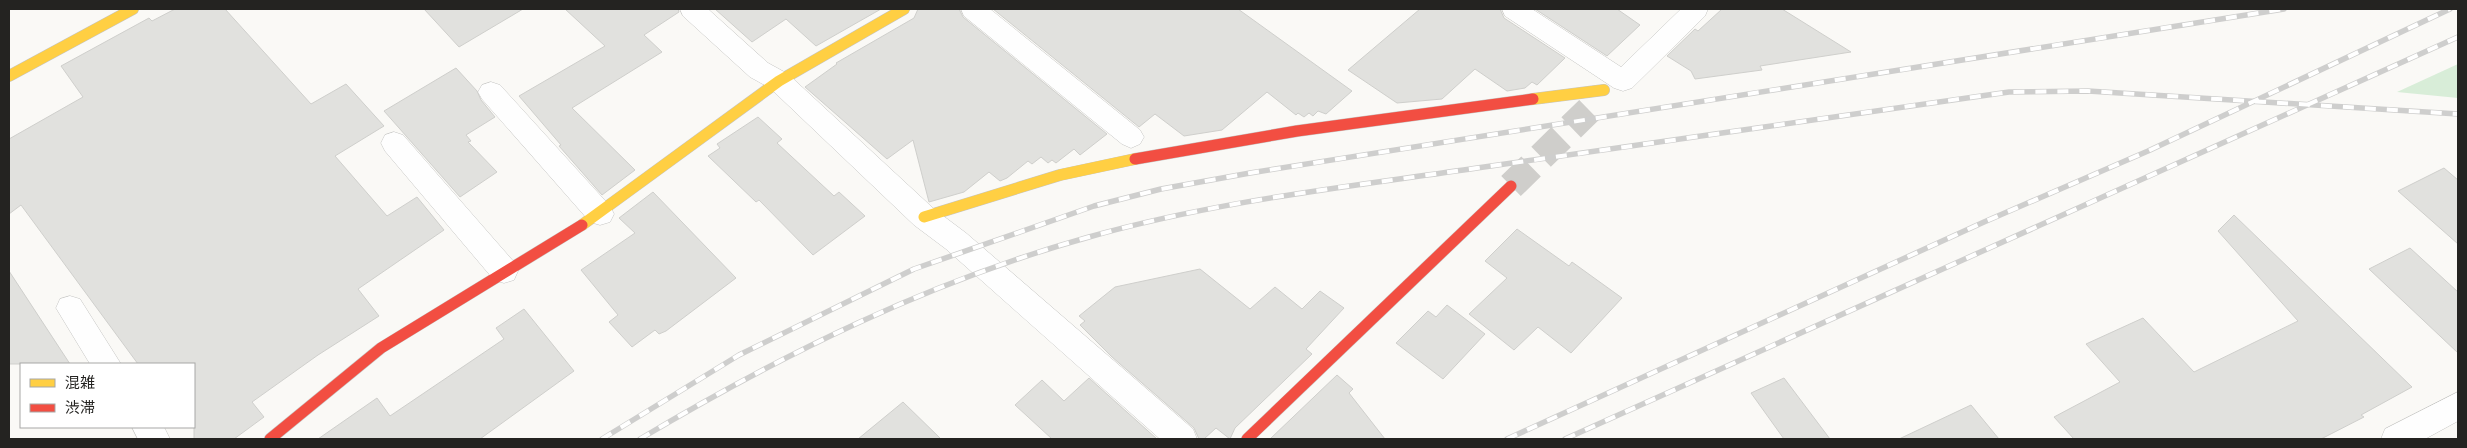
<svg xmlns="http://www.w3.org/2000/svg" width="2467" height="448" font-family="'Open Sans','Noto Sans JP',sans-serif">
	<rect width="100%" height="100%" fill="#faf9f6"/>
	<polygon fill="#d8edd8" points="2458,64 2458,98 2397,92"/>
	<g fill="#e1e1de" stroke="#cfcfcc">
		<polygon points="175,9 225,9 311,104 346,84 384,126 335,156 387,216 417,197 444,230 358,289 379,316 318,355 252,402 264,417 234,439 194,439 194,364 138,364 21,205 9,214 9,139 83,97 61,66 149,18 152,21"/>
		<polygon points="424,9 523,9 459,47"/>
		<polygon points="565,9 678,9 679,12 644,35 662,52 572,108 635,170 602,195 559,146 561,145 519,96 605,46"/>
		<polygon points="715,9 881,9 816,46 786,19 752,42"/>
		<polygon points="918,9 959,9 963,17 1107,134 1080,155 1074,149 1056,163 1052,160 1048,163 1041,157 1032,164 1028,161 1007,178 1000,181 989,172 964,192 929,202 913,140 887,159 805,87 837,64 836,63 914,18"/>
		<polygon points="993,9 1238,9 1352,91 1326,114 1318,111 1313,116 1309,113 1304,117 1298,113 1296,115 1267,92 1222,130 1184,136 1155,114 1139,127"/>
		<polygon points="1420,9 1500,9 1504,18 1565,58 1537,85 1532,82 1525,88 1507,91 1475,69 1442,99 1397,103 1348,70"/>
		<polygon points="1535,9 1617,9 1640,25 1607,56"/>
		<polygon points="1722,9 1782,9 1851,52 1760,66 1762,70 1695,79 1691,71 1667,56 1695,29 1698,31"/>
		<polygon points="456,68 477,91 481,100 495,117 466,135 471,141 468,142 497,172 460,197 384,111"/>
		<polygon points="758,117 782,139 777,143 834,196 839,192 865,216 813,255 759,200 756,202 708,156 720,148 717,144"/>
		<polygon points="2444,168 2458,180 2458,244 2398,191"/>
		<polygon points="653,192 736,278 666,331 659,334 655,330 632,347 609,322 618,315 581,270 635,233 619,218"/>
		<polygon points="2234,215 2412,387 2361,415 2364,417 2321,439 2074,439 2054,417 2120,382 2086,344 2143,318 2194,372 2298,321 2218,231"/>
		<polygon points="1517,229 1569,266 1572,262 1622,298 1571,353 1538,327 1514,350 1469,314 1507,278 1485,261"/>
		<polygon points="2410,248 2458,292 2458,353 2369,269"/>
		<polygon points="1200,269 1250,309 1275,287 1302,309 1320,291 1344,308 1306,349 1312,354 1235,428 1230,439 1216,428 1204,439 1199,439 1194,428 1112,357 1080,325 1085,321 1079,316 1115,287"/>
		<polygon points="9,271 70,364 9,364"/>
		<polygon points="1447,305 1485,334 1443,379 1396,343 1428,311 1436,317"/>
		<polygon points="524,309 574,371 480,439 318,439 377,398 390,416 504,339 496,328"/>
		<polygon points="1337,375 1353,389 1349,393 1385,439 1270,439"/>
		<polygon points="1089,378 1157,439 1052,439 1015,405 1042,380 1064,401"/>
		<polygon points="1784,378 1830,439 1784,439 1751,393"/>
		<polygon points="903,402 941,439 858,439"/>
		<polygon points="1971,405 1999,439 1899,439"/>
	</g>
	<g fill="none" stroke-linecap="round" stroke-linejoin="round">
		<polyline stroke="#cfcecb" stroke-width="28" stroke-dasharray="28 14" stroke-linecap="butt" points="1511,186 1589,110"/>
		<g stroke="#c5c5c3" stroke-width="1">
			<g id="street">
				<polygon points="680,9 708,9 768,63 788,74 934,209 966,233 1193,429 1197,439 1160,439 946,249 914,225 770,88 750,77 683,16"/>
				<polygon points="961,9 990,9 1140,130 1144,137 1140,144 1131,148 1122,144 964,16"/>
				<polygon points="1502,9 1532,9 1621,67 1681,9 1708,9 1705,16 1632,88 1623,91 1614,88 1505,16"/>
				<polygon points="491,82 500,85 610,206 614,214 610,222 600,225 590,222 482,99 478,92 482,85"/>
				<polygon points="394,132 403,135 514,262 518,271 514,280 504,283 494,280 385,151 381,143 385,135"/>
				<polygon points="70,296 80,299 121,364 90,364 56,308 60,299"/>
				<polygon points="2458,392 2458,421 2425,439 2381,439 2385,429"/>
				<polygon points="132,427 164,427 170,439 138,439"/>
			</g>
		</g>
		<g stroke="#c5c5c3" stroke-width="12">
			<g id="slow">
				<polyline points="9,76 133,9"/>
				<polyline points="1533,99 1604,90"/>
				<polyline points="924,217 1060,175 1135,159"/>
				<polyline points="582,225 779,81 904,9"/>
			</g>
		</g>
		<g stroke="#c5c5c3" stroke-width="12">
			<g id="jam">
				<polyline points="1135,159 1297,131 1533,99"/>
				<polyline points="270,439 381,348 582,225"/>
				<polyline points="1247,439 1511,186"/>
			</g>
		</g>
		<use href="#street" fill="#fefefe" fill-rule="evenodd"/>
		<use href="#slow" stroke="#ffcf43" stroke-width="11"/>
		<use href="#jam" stroke="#f24e42" stroke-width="11"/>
		<g stroke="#cececd" stroke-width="5.5">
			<g id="rail">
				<polyline points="602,439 739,355 914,269 1094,206 1161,189 1250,173 2284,9"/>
				<path d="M640,439C783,354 928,282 1089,237C1216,201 1347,187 1477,168C1654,143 1832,117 2009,92L2088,91L2458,114"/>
				<polyline points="1507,439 1984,222 2148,151 2450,9"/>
				<polyline points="1565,439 2458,37"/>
			</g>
		</g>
		<use href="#rail" stroke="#fff" stroke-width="4" stroke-dasharray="11" stroke-linecap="butt"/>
	</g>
	<rect width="2467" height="448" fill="none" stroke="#242321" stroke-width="20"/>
	<rect x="20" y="363" width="175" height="65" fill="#ffffff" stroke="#a7a7a6"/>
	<rect x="30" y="379" width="25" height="8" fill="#ffcf43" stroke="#a7a7a6"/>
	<text x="65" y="388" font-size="15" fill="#242321">混雑</text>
	<rect x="30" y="404" width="25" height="8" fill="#f24e42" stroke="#a7a7a6"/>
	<text x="65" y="413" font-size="15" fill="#242321">渋滞</text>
</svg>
